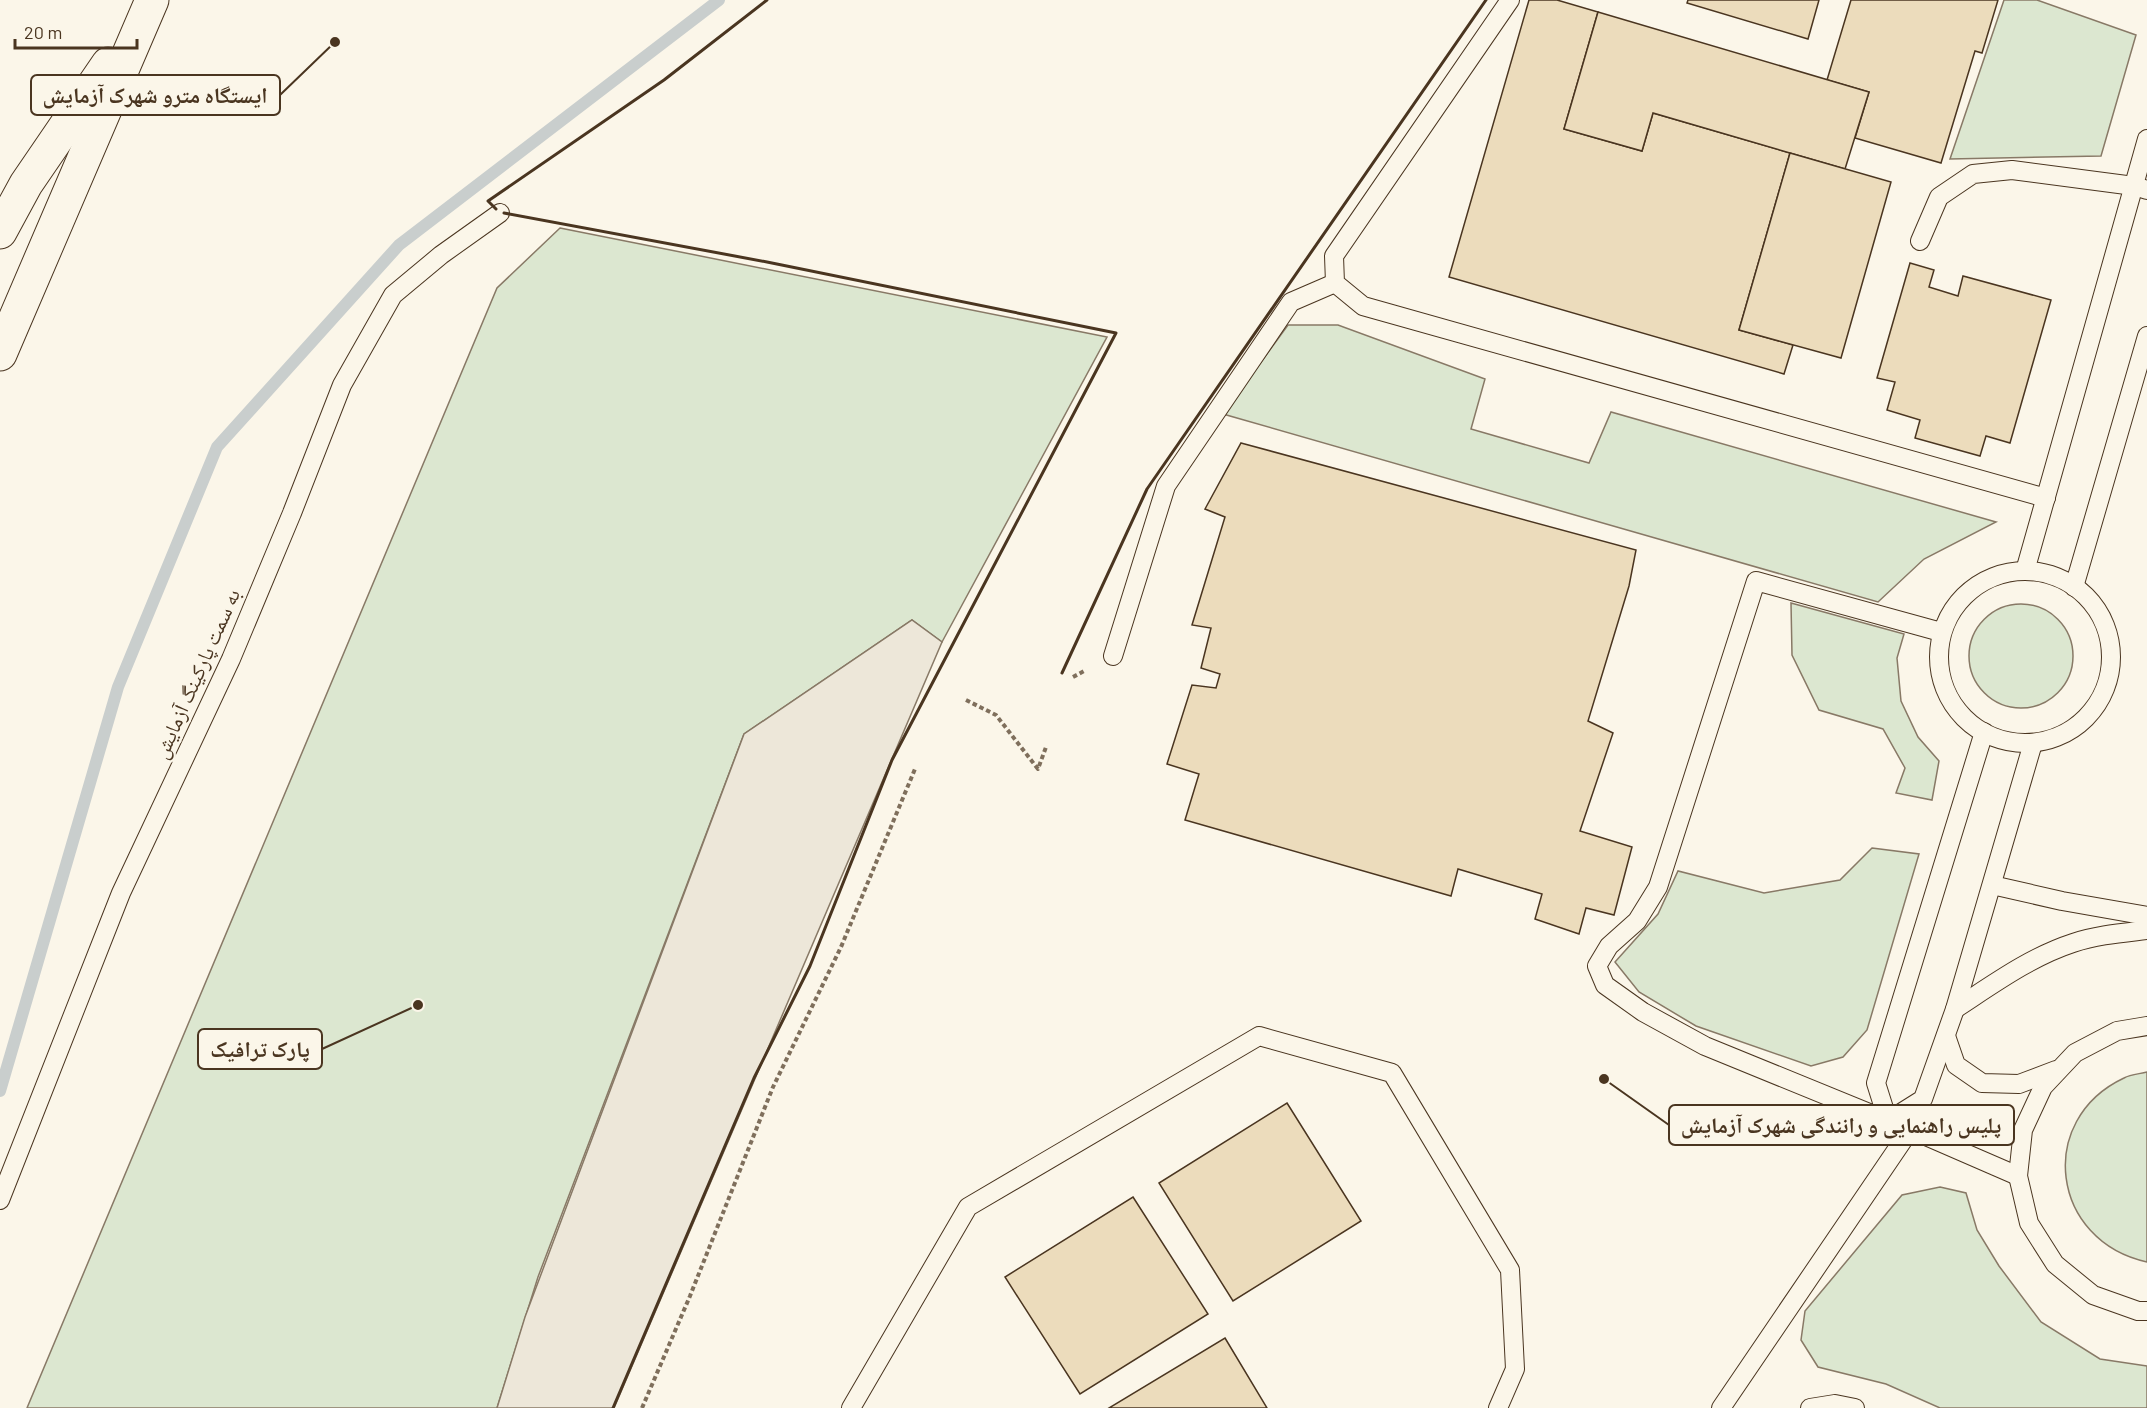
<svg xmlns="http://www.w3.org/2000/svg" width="2147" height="1408" font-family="Barlow,'Noto Naskh Arabic',sans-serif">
	<rect width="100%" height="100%" fill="#fbf6e9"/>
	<g fill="#dce7d0" stroke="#887966" stroke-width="1.5">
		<polygon points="2004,0 2037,0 2136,35 2101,156 1950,159"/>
		<polygon points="560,228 1107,337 942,642 912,620 744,734 538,1277 497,1408 27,1408 497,288"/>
		<polygon points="1288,325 1338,325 1485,379 1471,429 1589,463 1611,412 1996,522 1924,559 1878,602 1223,414"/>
		<polygon points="1791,603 1904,634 1897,658 1901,701 1918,737 1939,761 1932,800 1896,793 1905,768 1883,729 1819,710 1792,655"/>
		<circle cx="2021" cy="656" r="52"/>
		<polygon points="1872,848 1919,854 1867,1030 1843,1057 1811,1066 1696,1026 1639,992 1615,962 1658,914 1678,871 1764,893 1840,880"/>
		<path d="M2147,1072V1262C2051,1241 2035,1120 2124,1078C2131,1074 2140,1074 2147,1072Z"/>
		<polygon points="1940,1187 1966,1193 1977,1230 1999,1266 2041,1322 2100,1359 2147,1366 2147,1408 1940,1408 1886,1384 1818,1367 1801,1340 1805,1311 1902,1195"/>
	</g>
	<polygon fill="#ede7d9" stroke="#887966" stroke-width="1.5" points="912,620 942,642 614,1408 497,1408 525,1317 744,734"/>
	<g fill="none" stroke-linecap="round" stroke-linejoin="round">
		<polyline stroke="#c9cecd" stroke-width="12" points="0,1091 118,687 217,447 399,245 719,0"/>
	</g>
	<g fill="#ecdcbc" stroke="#4a3520" stroke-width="1.5">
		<polygon points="1529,0 1557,0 1598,12 1564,129 1642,151 1653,113 1790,153 1739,330 1793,345 1784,374 1449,277"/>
		<polygon points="1688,0 1819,0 1808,39 1687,3"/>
		<polygon points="1851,0 1998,0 1982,53 1975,51 1941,163 1855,138 1869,92 1827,80"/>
		<polygon points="1598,12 1869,92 1845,169 1653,113 1642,151 1564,129"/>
		<polygon points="1790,153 1891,182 1841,358 1739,330"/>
		<polygon points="1910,263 1934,270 1929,287 1958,296 1963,276 2051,300 2010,443 1986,436 1980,456 1915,438 1920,420 1887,410 1895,382 1877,378"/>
		<polygon points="1241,443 1636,550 1629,586 1588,721 1613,733 1580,831 1632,847 1614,915 1586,908 1579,934 1535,919 1542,894 1458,869 1451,896 1185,820 1199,774 1167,764 1192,685 1216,688 1220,674 1201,668 1211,628 1192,625 1225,517 1205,509"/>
		<polygon points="1287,1103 1361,1221 1233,1301 1159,1183"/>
		<polygon points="1133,1197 1208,1314 1080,1394 1005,1277"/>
		<polygon points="1225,1338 1267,1408 1109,1408"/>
	</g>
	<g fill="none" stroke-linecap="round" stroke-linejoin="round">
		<g stroke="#4a3520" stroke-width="20">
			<g id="lane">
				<polyline points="1510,0 1334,256 1335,283 1363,306 2046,498"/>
				<polyline points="1920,241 1939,197 1973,174 2012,170 2134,186 2147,190"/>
				<circle cx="2025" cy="657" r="86"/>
				<polyline points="2025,571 2147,139"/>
				<polyline points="2074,587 2147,336"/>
				<polyline points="1941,632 1756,581 1658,887 1637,921 1609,946 1597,966 1605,985 1643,1012 1705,1046 1928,1137 2018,1176"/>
				<polyline points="1113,656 1166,486 1291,302 1335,283"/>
				<polyline points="1984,732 1876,1083 1888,1121 1923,1099 1955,1009 2033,743"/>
				<polyline points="1992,885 2062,901 2147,916"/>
				<path d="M1955,1009C1992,985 2030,957 2073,943C2097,935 2122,933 2147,930"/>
				<polyline points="2147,1026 2117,1031 2075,1053 2043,1087 2023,1130 2018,1176 2029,1223 2055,1264 2093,1295 2138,1311 2147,1311"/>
				<polyline points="1946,1036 1956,1065 1982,1083 2019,1084 2056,1070"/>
				<polyline points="0,1200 121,893 231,659 292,513 342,385 393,295 441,255 500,213"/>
				<polyline points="851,1408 968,1207 1259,1036 1392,1073 1510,1270 1515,1369 1498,1408"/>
				<polyline points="1721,1408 1910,1130"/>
				<polyline points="1810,1408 1835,1404 1855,1408"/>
			</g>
		</g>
		<g stroke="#4a3520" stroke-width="35">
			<g id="highway">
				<polyline points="0,232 26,184 108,64"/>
				<polyline points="0,354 152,0"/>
			</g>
		</g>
		<g stroke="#7f6f5c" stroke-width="4" stroke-dasharray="4.5 3" stroke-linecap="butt">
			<polyline points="1073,677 1086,670"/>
			<polyline points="966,700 996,715 1038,769 1046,747"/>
			<polyline points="642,1408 690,1296 773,1087 841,947 915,769"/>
		</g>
		<use href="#lane" stroke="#fbf6e9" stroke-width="18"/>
		<use href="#highway" stroke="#fbf6e9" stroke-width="33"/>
		<g stroke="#4a3520" stroke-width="3">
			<polyline points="496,209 488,201 664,80 767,0"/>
			<polyline points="504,213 767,262 1116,333 892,760 810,966 754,1078 613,1408"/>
			<polyline points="1062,673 1147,489 1486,0"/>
		</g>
	</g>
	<g text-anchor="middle" stroke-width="4.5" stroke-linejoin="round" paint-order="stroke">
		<g font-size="21" fill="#4a3520" stroke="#fbf6e9">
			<text transform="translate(197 674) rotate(-66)" y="7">به سمت پارکینگ آزمایش</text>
		</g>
	</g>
	<path fill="none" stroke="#4a3520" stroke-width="2" d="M335 42L280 95M418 1005L322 1049M1604 1079L1669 1125"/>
	<g fill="#4a3520" stroke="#fbf6e9" stroke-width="2">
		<circle cx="335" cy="42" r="6"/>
		<circle cx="418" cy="1005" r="6"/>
		<circle cx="1604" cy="1079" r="6"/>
	</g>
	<g fill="#fbf6e9" stroke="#4a3520" stroke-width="2">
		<rect x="31" y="75" width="249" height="40" rx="6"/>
		<rect x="198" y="1029" width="124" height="40" rx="6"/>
		<rect x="1669" y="1105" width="345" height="40" rx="6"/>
	</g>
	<g font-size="22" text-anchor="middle" font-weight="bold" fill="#4a3520">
		<text x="155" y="103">ایستگاه مترو شهرک آزمایش</text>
		<text x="260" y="1057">پارک ترافیک</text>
		<text x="1841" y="1133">پلیس راهنمایی و رانندگی شهرک آزمایش</text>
	</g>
	<path d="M15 39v9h122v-9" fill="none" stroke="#4a3520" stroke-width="3"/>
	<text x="24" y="39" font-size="18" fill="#4a3520" stroke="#fbf6e9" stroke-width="4.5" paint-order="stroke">20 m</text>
</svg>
